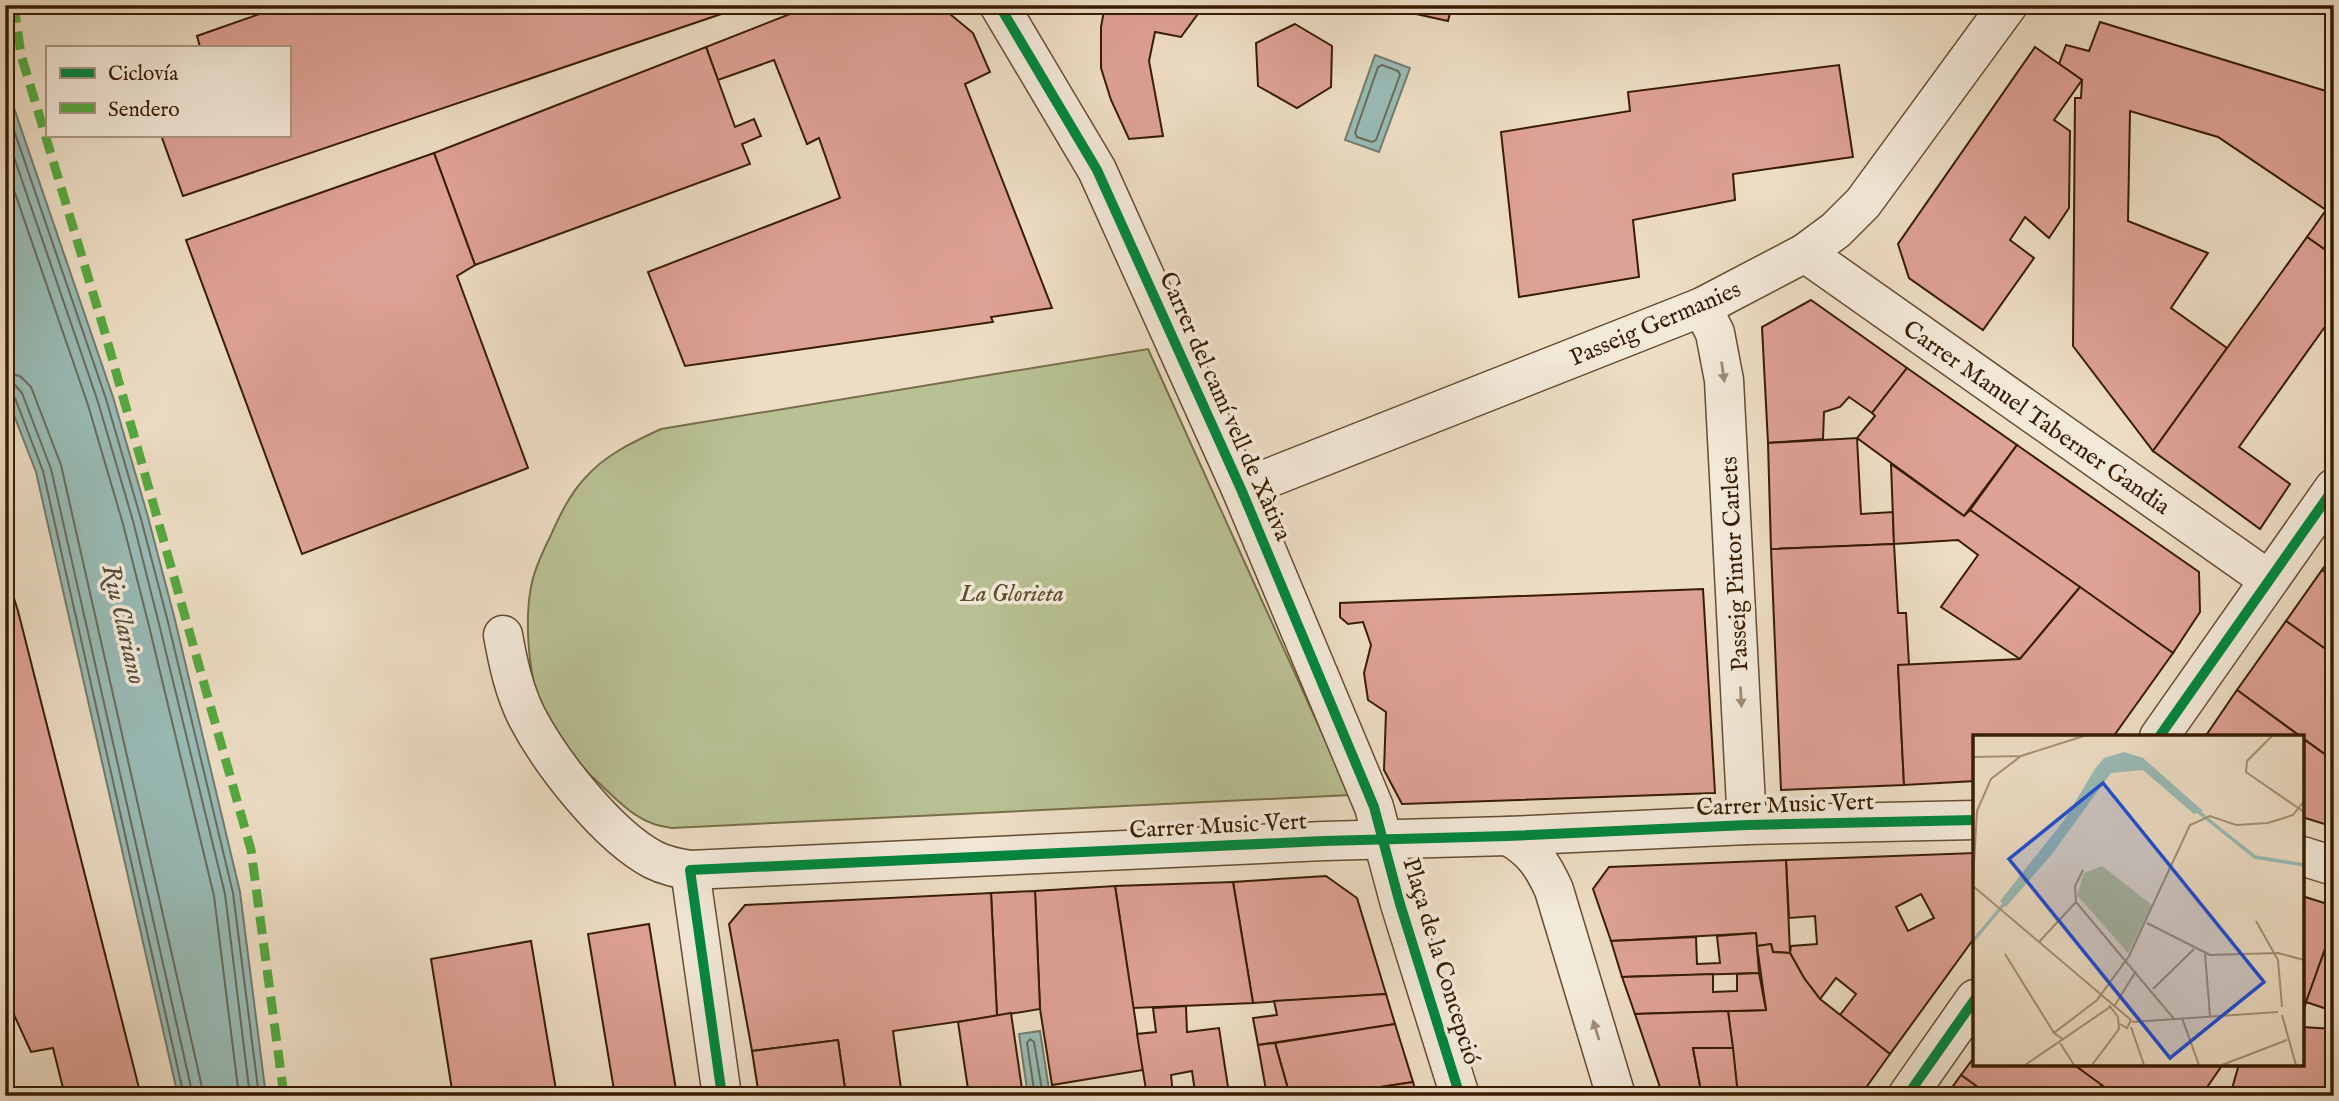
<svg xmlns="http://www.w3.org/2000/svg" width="2339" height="1101" font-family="'IM FELL English',serif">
	<rect width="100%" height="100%" fill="#edddc4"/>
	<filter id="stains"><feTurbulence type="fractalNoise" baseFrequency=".00286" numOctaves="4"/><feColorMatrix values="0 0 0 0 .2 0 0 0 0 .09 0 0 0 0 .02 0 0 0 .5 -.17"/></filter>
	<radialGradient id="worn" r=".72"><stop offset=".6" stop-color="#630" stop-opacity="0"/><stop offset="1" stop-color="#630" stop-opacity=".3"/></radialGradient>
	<path fill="#b8c194" stroke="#786f4a" stroke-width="2" d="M1148,349L1350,795L672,828C641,825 623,806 601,785C575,762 548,727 537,694C528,665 525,618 531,587C534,570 542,553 550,537C559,517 569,495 585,478C605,455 633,442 661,429Z"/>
	<g fill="#99bbb6" stroke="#727c6d" stroke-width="2">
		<polygon points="1375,55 1410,68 1379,152 1345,140"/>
		<polygon points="5,82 113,397 148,517 175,620 240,892 266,1096 178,1096 36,472 5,392"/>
		<polygon points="1040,1031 1050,1096 1028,1096 1019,1034"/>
	</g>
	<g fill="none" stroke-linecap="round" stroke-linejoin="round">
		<g stroke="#686c5b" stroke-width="2">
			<polygon points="1382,65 1398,71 1400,75 1376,140 1372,142 1357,137 1355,133 1378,67"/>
			<polyline points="5,104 106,399 141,519 168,622 233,893 259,1096"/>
			<polyline points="5,131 98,402 133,521 159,624 225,894 250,1096"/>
			<polyline points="5,164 88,405 123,524 149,626 214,896 239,1096"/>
			<polyline points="5,373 20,376 31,387 61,465 204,1096"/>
			<polyline points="5,384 15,385 22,393 51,469 193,1096"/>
			<polyline points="5,393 11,393 15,398 43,471 184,1096"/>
			<polyline points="1035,1096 1027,1043 1030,1039 1034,1042 1043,1096"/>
		</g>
	</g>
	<g fill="#dea195" stroke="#381d00" stroke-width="2" fill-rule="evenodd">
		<polygon points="285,5 748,5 183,196 161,135 289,135 289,47 200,47 197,36"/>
		<polygon points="813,5 939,5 973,33 990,72 965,84 1052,308 991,317 993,322 685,366 648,272 840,198 819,138 807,144 774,60 718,80 706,47"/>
		<polygon points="1105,5 1201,5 1200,11 1181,37 1155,32 1149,61 1163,136 1129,139 1111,100 1101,68 1101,27"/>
		<polygon points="1375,5 1452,5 1448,21"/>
		<polygon points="2100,22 2326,91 2334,80 2334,256 2307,237 2326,210 2218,137 2130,111 2128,221 2208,253 2171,308 2227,348 2153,451 2073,346 2075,98 2081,98 2082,80 2059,64 2066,45 2089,51"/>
		<polygon points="1295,24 1332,46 1331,87 1297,108 1258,86 1256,43"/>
		<polygon points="706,47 735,127 754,119 761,136 742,144 750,164 475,265 434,153"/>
		<polygon points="2035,47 2082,80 2054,120 2070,131 2069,208 2049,238 2025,217 2010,240 2034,258 1983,330 1909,278 1898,244"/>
		<polygon points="1839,65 1853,157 1733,174 1735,200 1633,220 1639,277 1519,297 1501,132 1630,111 1628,92"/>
		<polygon points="434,153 475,265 457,276 528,468 302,554 186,240"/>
		<polygon points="2307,237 2334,256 2334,318 2332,317 2239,447 2290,484 2260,529 2153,451"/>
		<polygon points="1811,300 1907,368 1872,413 1849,397 1840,407 1824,412 1823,439 1768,443 1762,327"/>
		<polygon points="1907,368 2017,445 1964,516 1857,438 1875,416 1872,413"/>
		<polygon points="1857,438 1861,514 1893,512 1894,544 1771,549 1768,443"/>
		<polygon points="2017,445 2199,572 2200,612 2173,653 1970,510"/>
		<polygon points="1891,464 1964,516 1970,510 2080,587 2020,659 1941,607 1978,555 1958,540 1894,544"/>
		<polygon points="1894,544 1898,613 1906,613 1909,665 1898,665 1904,785 1781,790 1771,549"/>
		<polygon points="2334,553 2334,579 2322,570"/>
		<polygon points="5,570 18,611 141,1096 65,1096 53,1048 31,1052 5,995"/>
		<polygon points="2322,570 2334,579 2334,655 2286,621"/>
		<polygon points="2080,587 2173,653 2113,737 1975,737 1975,781 1904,785 1898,665 2020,659"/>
		<polygon points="1703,589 1715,793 1402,804 1384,770 1386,712 1368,700 1364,673 1371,645 1363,622 1348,624 1340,617 1340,603"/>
		<polygon points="2286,621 2334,655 2334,742 2326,755 2237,690"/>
		<polygon points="2237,690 2301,737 2205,737"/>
		<polygon points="2302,738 2326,755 2334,742 2334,827 2302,817"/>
		<path d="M1975,853V937L1890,1054L1840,1015L1856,994L1836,978L1820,999L1804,978L1790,953L1791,946L1817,944L1815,916L1789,918L1786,860ZM1921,894L1934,918L1908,931L1896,907Z"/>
		<polygon points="1786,860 1790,953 1773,952 1771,944 1757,946 1756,933 1611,941 1593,889 1609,867"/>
		<polygon points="1326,876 1357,898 1386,994 1253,1003 1233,882"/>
		<polygon points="1233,882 1253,1003 1133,1008 1115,886"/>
		<polygon points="1115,886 1143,1070 1052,1085 1040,1009 1035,891"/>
		<polygon points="1035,891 1040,1009 997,1016 991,893"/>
		<polygon points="991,893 997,1016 893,1031 902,1096 846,1096 838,1040 752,1051 729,924 745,905"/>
		<polygon points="2302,896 2334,906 2334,924 2302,1014"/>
		<polygon points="649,924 677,1096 615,1096 588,934"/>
		<polygon points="2334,924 2334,1029 2327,1029 2333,1011 2306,1002"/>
		<polygon points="1756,933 1759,973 1622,977 1611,941 1696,937 1697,964 1720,963 1717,936"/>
		<polygon points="531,941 557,1096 453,1096 431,959"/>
		<polygon points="1771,944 1773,952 1790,953 1804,978 1820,999 1890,1054 1860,1096 1738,1096 1728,1011 1766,1010 1757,946"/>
		<polygon points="1759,973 1766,1010 1635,1014 1622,977 1713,974 1713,992 1737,991 1737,974"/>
		<polygon points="1386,994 1395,1024 1258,1045 1253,1018 1277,1015 1274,1001"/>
		<polygon points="1186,1006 1187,1032 1219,1028 1228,1087 1195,1092 1192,1071 1171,1075 1173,1095 1147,1096 1137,1034 1156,1032 1153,1008"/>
		<polygon points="1728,1011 1733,1048 1693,1048 1702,1096 1663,1096 1635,1014"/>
		<polygon points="1011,1013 1023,1096 969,1096 958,1022"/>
		<polygon points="1395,1024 1413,1082 1322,1096 1290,1096 1275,1043"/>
		<polygon points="2302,1027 2334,1029 2334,1096 2230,1096 2239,1064 2302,1064"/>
		<polygon points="838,1040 846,1096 759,1096 752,1051"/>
		<polygon points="1275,1043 1290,1096 1267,1096 1258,1045"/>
		<polygon points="1693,1048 1733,1048 1738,1096 1702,1096"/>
		<polygon points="1975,1056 1975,1064 2073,1064 2102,1084 2093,1096 1990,1096 1961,1075"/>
		<polygon points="2073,1064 2223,1064 2201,1096 2117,1096"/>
		<polygon points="1961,1075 1990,1096 1946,1096"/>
		<polygon points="1413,1082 1417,1096 1322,1096"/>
	</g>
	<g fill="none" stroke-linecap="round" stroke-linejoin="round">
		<g stroke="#654d31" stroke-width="41">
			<g id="minor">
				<polyline points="999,5 1097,170 1241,489 1374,807 1400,904 1460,1096"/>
				<polyline points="1805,253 2269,580"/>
				<polyline points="1702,307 1715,333 1724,380 1747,825"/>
				<polyline points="1241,489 1702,307 1805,253 1836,230 1863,203 2008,5"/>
				<path d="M503,635C508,663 514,691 527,717C551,763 608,836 654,860C666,866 678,868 690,870L1324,841L1508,836L1747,825L1975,820"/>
				<polyline points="2159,737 2334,488"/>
				<path d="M1508,836C1532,849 1543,865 1554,890L1616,1096"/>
				<polyline points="2302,856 2334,866"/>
				<polyline points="690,870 722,1096"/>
				<polyline points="1907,1096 1975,999"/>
			</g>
		</g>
		<use href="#minor" stroke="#f3e9d9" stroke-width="38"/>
		<polyline stroke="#55a940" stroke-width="9" stroke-dasharray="18 9" stroke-linecap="butt" points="14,5 21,55 105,333 251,850 284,1096"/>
		<g stroke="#f3e9d9" stroke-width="15">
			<g id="cycleway">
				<polyline points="999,5 1097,170 1241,489 1374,807 1400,904 1460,1096"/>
				<polyline points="2159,737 2334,488"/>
				<polyline points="722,1096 690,870 1324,841 1508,836 1747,825 1975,820"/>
				<polyline points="1907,1096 1975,999"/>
			</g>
		</g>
		<use href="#cycleway" stroke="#00873e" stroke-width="10"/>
	</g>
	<defs><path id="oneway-solid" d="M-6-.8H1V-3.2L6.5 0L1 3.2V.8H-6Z" transform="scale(1.75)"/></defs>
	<g fill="#9f8d77">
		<use href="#oneway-solid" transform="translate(1723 372) rotate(82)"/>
		<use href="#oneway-solid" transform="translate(1741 697) rotate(87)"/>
		<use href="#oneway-solid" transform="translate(1596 1030) rotate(-107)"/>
	</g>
	<g text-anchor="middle" stroke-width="7" stroke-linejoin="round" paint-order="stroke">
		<g font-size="24" fill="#381d00" stroke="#f3e9d9">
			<text transform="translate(1655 323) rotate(-23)" y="8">Passeig Germanies</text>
			<text transform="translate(1226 406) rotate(66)" y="8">Carrer del camí vell de Xàtiva</text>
			<text transform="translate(2037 417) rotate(35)" y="8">Carrer Manuel Taberner Gandia</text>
			<text transform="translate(1734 564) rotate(-93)" y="8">Passeig Pintor Carlets</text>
			<text transform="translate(1785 804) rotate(-2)" y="8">Carrer Music Vert</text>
			<text transform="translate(1218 825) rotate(-3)" y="8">Carrer Music Vert</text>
			<text transform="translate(1442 961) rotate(73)" y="8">Plaça de la Concepció</text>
		</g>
		<g font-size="24" font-style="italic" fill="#5e4e2c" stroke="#f3e9d9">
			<text x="1012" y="601">La Glorieta</text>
		</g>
		<g font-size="26" font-style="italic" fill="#554c37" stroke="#f3e9d9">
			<text transform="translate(125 624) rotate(77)" y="9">Riu Clariano</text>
		</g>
	</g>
	<g transform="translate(1973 735)">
		<rect width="331" height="331" fill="#edddc4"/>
		<path d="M129,131L179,170L155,218L104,160L111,138Z" fill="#b8c194"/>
		<path d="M151,17L170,23L230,76L221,79L170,35L138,38L79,119L33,172L27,166L92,84L122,34L131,23Z" fill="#99bbb6"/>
		<path fill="none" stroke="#99bbb6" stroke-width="3.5" d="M218,71L282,122L331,130M0,206L36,163"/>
		<path fill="none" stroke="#a59076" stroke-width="2" d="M300,0L274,26L273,37L331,77M0,22L48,21M0,146L4,76L18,44L48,21L114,0M0,151L158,285L154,293L147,289M103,167L201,284M103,167L102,151L110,135M283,186L305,225L309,272M174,188L237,220L305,218L331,225M66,207L103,167M32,219L81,298M232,219L237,281M180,254L221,214M142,270L163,236M309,280L323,330M209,283L226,330M159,287L305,277M158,292L171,330M91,305L81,298L124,265L156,221L217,90L237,81L263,90L295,88L320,80L331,66M87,308L101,330M52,330L137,272M119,330L146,294L145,282L136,270M249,330L314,305"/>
		<path fill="#1d4ed8" fill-opacity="0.15" stroke="#1d4ed8" stroke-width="3.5" d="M130,48L291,247L197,323L36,124Z"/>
		<rect width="331" height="331" fill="none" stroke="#381d00" stroke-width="3.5"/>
	</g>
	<rect width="2339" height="1101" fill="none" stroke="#edddc4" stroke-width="28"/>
	<rect x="7" y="7" width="2325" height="1087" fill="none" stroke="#381d00" stroke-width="3.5"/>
	<rect x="14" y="14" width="2311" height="1073" fill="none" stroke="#381d00" stroke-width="2"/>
	<rect x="46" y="46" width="245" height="91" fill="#f3e9d9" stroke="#a89782" stroke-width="2"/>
	<rect x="60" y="68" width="35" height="10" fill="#00873e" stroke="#a89782" stroke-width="2"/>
	<text x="108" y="80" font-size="21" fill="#381d00">Ciclovía</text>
	<rect x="60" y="103" width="35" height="10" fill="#55a940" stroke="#a89782" stroke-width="2"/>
	<text x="108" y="116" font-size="21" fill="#381d00">Sendero</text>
	<rect width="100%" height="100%" filter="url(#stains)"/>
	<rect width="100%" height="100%" fill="url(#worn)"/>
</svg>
